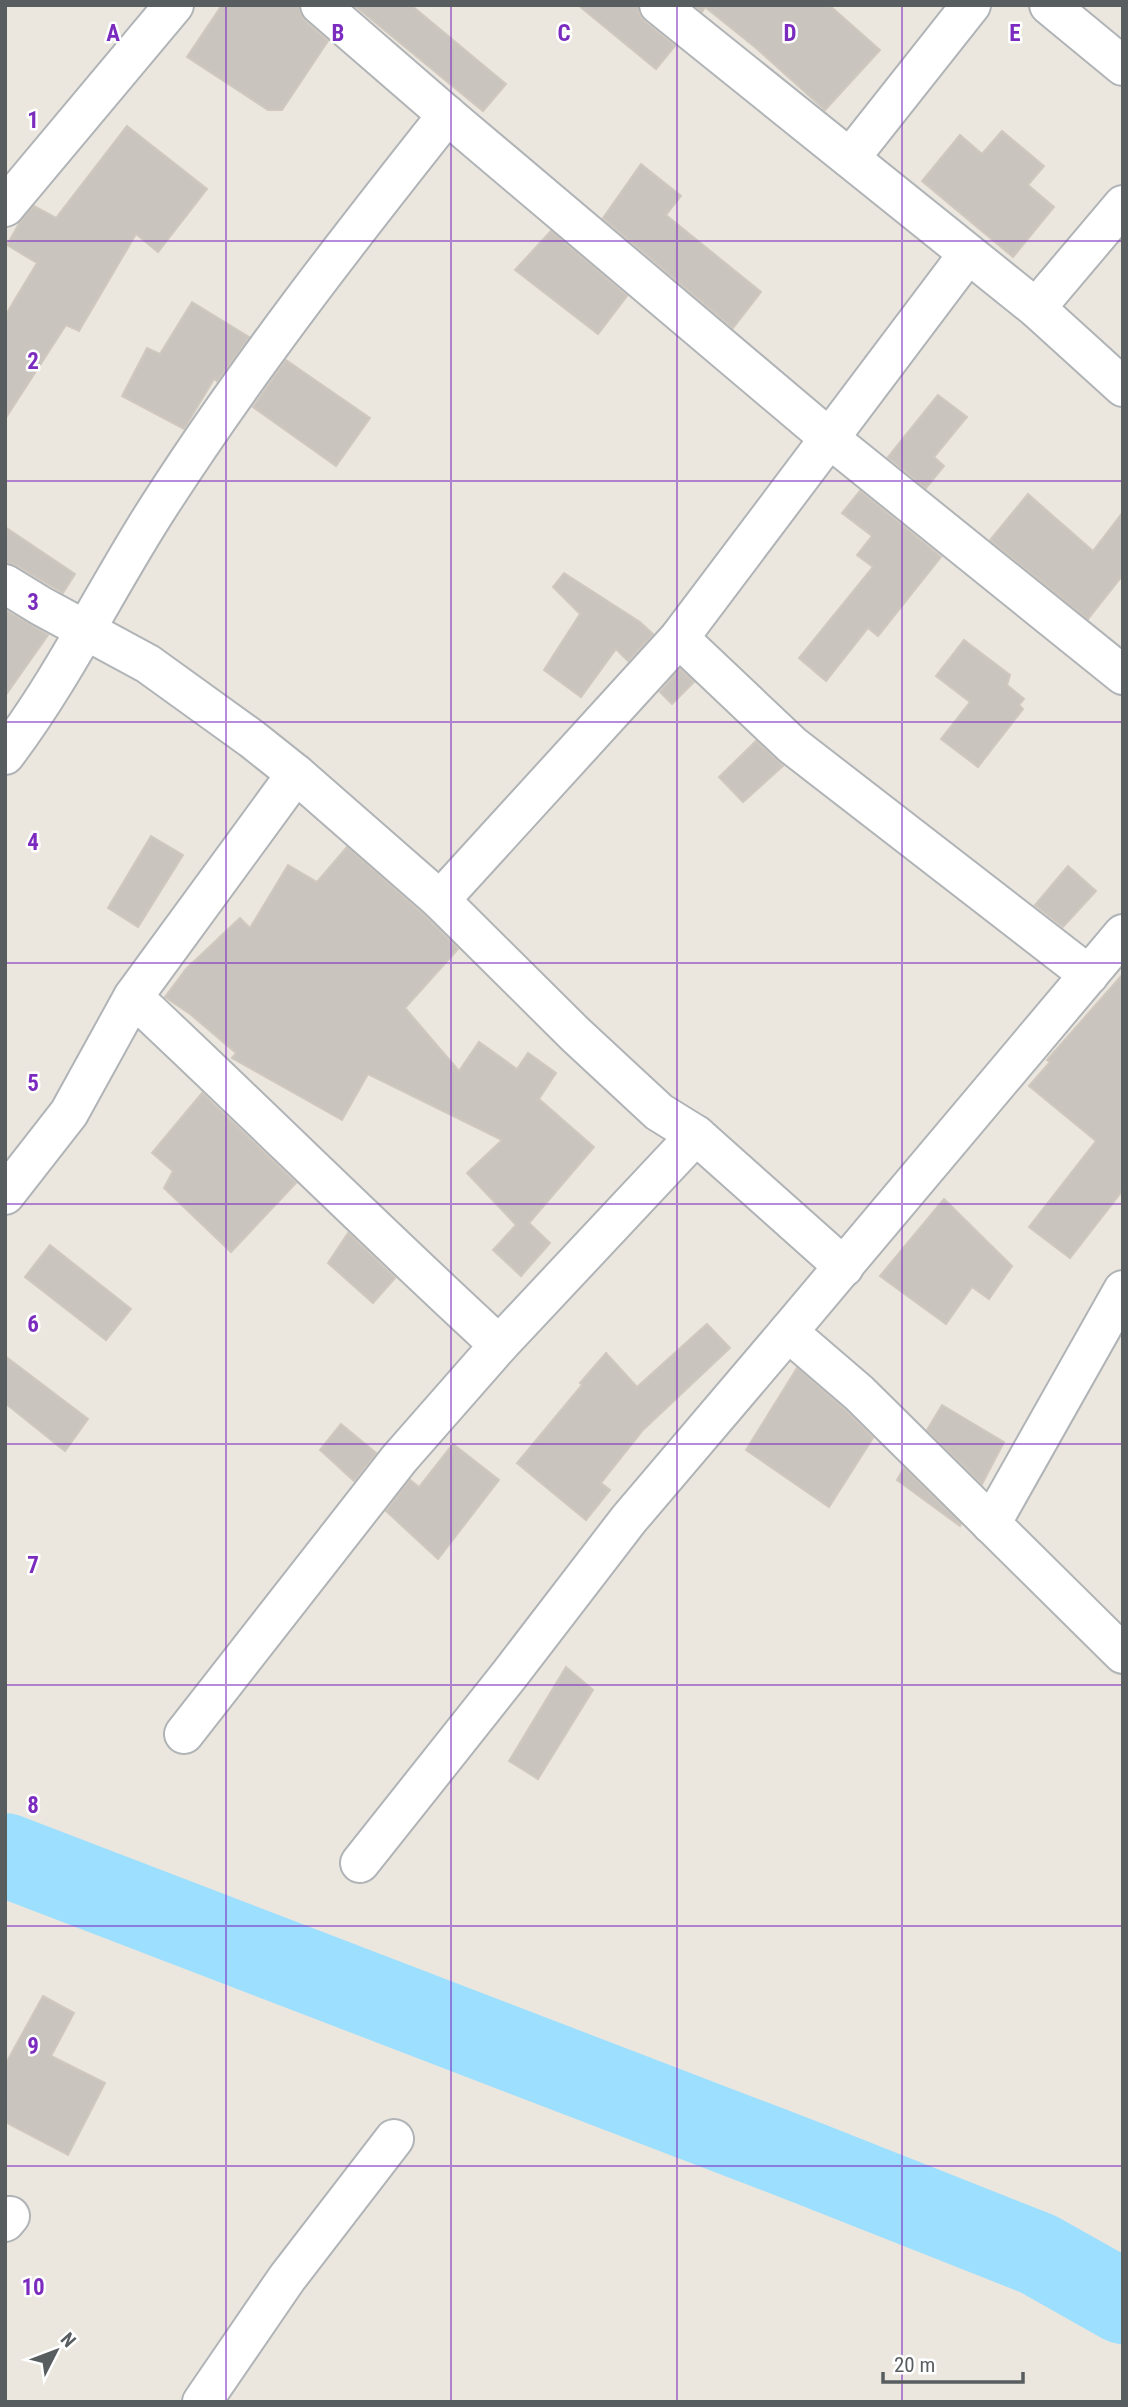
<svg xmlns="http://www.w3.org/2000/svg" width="1128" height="2407" font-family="'Roboto Condensed',sans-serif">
	<rect width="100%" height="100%" fill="#ebe7df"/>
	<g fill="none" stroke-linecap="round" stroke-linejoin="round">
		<polyline stroke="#9ddffe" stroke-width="84" points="5,1855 808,2163 1038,2254 1123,2302"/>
	</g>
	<g fill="#c9c4be" stroke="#d0c8be" stroke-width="2">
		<polygon points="222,5 299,5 300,13 305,21 328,41 282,110 268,110 187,57"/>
		<polygon points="354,5 411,5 506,84 483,111"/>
		<polygon points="578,5 638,5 639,14 645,22 675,46 656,69"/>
		<polygon points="694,5 829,5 880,50 825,110 756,48 705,7 702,12"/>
		<polygon points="127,126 207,189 158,252 136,234 79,331 66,325 5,419 5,316 37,263 7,245 20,222 34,206 56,218"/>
		<polygon points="1002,131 1044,166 1028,185 1054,207 1013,257 922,181 960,135 982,154"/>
		<polygon points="641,164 681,196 666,215 761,292 733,328 603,218"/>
		<polygon points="551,231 627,296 598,334 515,270"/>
		<polygon points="192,302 249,337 217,381 214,379 184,429 122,396 147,348 160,354"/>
		<polygon points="286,360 370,418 336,466 253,407"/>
		<polygon points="938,395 967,417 934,457 944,466 926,488 888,457"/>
		<polygon points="860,491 941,557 878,636 868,628 826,681 799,658 873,567 857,555 872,536 842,513"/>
		<polygon points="1028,494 1093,551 1123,512 1123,575 1088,619 990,540"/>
		<polygon points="5,527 75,574 63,593 16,565 5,562"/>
		<polygon points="564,573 640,622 653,634 628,661 616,649 581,697 544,670 580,614 553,587"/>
		<polygon points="5,610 48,635 5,696"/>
		<polygon points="964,640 1010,675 1007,685 1024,699 1019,705 1023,709 978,767 941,739 970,702 936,676"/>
		<polygon points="680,669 694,682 672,704 660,692"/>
		<polygon points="756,741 783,766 743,802 719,777"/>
		<polygon points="151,836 183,855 138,927 108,908"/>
		<polygon points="347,847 425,916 458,949 405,1008 459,1071 479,1042 517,1069 528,1053 556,1073 539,1099 594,1147 529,1223 550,1243 521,1276 493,1250 516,1225 467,1173 502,1140 368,1074 342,1120 232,1058 236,1053 190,1014 165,997 186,969 240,918 250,928 288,865 317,882"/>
		<polygon points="1068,866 1096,891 1063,927 1035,905"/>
		<polygon points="1123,974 1123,1190 1070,1258 1029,1227 1096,1141 1029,1086 1050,1062 1047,1060"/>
		<polygon points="202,1093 296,1183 231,1252 164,1188 173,1171 152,1153"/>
		<polygon points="944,1199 1012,1266 989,1299 972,1287 946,1324 880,1276"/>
		<polygon points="348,1233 395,1278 373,1303 328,1263"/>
		<polygon points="50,1245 131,1309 106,1340 25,1277"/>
		<polygon points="707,1324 730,1348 643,1430 601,1483 610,1490 586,1520 517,1463 582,1385 580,1383 606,1353 637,1387"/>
		<polygon points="5,1356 88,1419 65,1451 5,1403"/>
		<polygon points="797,1368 844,1409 873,1438 829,1507 746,1450"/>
		<polygon points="942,1405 1004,1442 982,1484 927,1430"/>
		<polygon points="341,1424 376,1453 354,1481 320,1450"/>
		<polygon points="453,1444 499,1480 438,1559 386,1511 410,1480 419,1487"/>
		<polygon points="904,1468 961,1524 960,1526 897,1480"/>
		<polygon points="566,1667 593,1690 538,1779 509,1761"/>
		<polygon points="43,1996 74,2013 51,2056 105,2083 68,2155 5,2122 5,2065"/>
	</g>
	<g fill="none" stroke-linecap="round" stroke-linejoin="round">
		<g stroke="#b0b4b7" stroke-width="42">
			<g id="minor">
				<polyline points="320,5 447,115 829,438 1123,675"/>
				<polyline points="659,5 1036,308 1123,387"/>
				<polyline points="1049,5 1123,66"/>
				<polyline points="850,158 971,5"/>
				<polyline points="5,207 174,5"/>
				<polyline points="1036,308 1123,205"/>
				<polyline points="5,584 41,606 148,664 252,739 296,774 440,900 576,1035 659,1112 696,1135 844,1267"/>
				<polyline points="679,638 792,745 1089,975"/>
				<path d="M5,755C65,676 107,586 161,503C248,368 347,241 447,115"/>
				<polyline points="440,900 679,638 968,254"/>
				<path d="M133,997C256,1112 375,1231 499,1345L399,1459L184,1734"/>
				<polyline points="5,1195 69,1113 133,997 296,774"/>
				<polyline points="788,1332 1123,934"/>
				<polyline points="499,1345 696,1135"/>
				<polyline points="991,1524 1123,1290"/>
				<polyline points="360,1863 510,1674 629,1519 788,1332 859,1393 1123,1654"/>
				<polyline points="5,2222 10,2216"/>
				<polyline points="202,2402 287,2278 394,2139"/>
			</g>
		</g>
		<use href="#minor" stroke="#fff" stroke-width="38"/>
	</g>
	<path fill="none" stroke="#7b2cbf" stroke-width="2" stroke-opacity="0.55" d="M226,5V2402M451,5V2402M677,5V2402M902,5V2402M5,241H1123M5,481H1123M5,722H1123M5,963H1123M5,1204H1123M5,1444H1123M5,1685H1123M5,1926H1123M5,2166H1123"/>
	<g font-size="23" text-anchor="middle" font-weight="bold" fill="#7b2cbf" stroke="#fff" stroke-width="5" stroke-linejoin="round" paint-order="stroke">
		<text x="113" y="41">A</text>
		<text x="338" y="41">B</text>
		<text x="564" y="41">C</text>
		<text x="790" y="41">D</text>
		<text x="1015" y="41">E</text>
		<text x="33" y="128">1</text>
		<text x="33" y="369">2</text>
		<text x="33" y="610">3</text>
		<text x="33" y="850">4</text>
		<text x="33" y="1091">5</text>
		<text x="33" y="1332">6</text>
		<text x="33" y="1573">7</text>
		<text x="33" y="1813">8</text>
		<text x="33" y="2054">9</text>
		<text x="33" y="2295">10</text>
	</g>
	<rect width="1128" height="2407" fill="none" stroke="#585d60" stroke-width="14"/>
	<g transform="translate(56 2351) rotate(48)" stroke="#ffffff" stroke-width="5" paint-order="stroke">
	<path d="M0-5L12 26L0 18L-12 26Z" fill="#585d60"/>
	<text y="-10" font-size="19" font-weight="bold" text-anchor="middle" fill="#585d60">N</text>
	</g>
	<path d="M883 2372v10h140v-10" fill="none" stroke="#585d60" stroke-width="3.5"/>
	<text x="894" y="2372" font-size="21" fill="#585d60" stroke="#ffffff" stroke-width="5" paint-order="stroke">20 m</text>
</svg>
